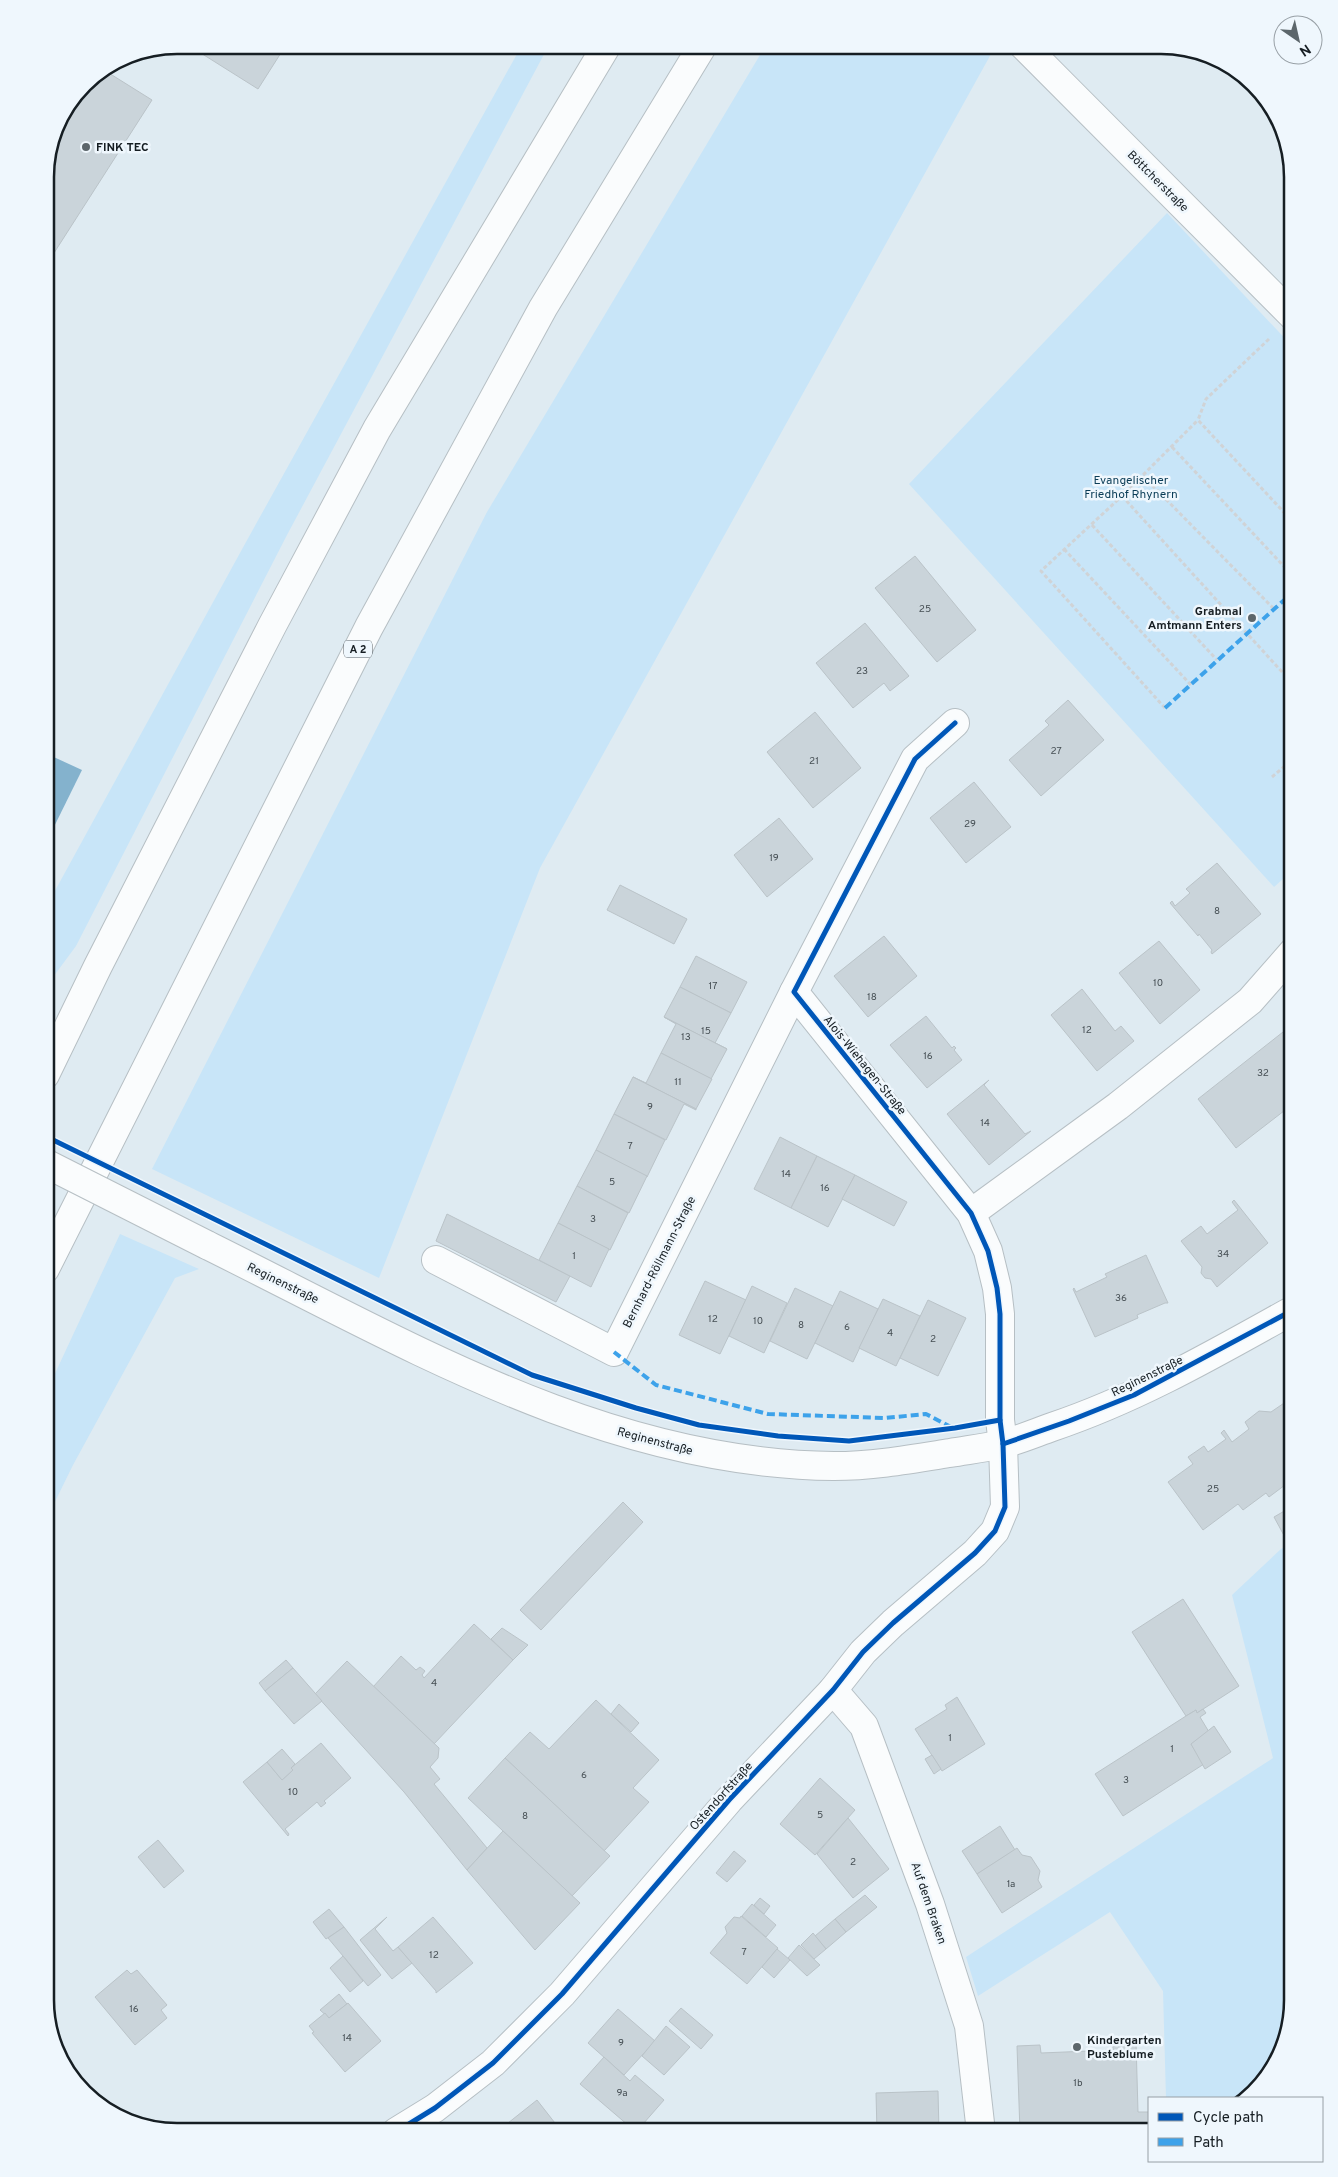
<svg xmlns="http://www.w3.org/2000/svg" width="1338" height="2177" font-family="Overpass,sans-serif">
	<rect width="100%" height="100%" fill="#dfebf2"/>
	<g fill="#c8e5f8">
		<polygon points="522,45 549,45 287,535 76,946 45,988 45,909 246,542"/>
		<polygon points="766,45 996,45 540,868 379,1278 152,1169 487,512"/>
		<polygon points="1167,213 1293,347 1293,870 1274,887 909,484"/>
		<polygon points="120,1234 199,1269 175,1278 73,1465 45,1522 45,1395"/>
		<polygon points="1293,1542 1293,2000 1275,2066 1241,2098 1166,2098 1163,1991 1110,1912 978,1996 966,1957 1273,1758 1232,1595 1281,1549"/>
	</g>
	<polygon fill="#84b2cd" points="45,753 82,770 45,845"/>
	<g fill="#cad4da" stroke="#bac3c8">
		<polygon points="188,45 286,45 258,89"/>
		<polygon points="104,70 152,100 45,267 45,168 55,126 84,83"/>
		<polygon points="915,556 976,630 937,662 875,588"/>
		<polygon points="865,623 909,676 890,691 884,683 853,708 816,663"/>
		<polygon points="1068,700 1104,740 1041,796 1009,760 1049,725 1045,721"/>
		<polygon points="815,712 861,768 813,808 767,752"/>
		<polygon points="974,782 1011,827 966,863 930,818"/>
		<polygon points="779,818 813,859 767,897 734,855"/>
		<polygon points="1217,863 1261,914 1212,954 1211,952 1212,950 1199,934 1198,936 1170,903 1172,901 1175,906 1190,893 1186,889"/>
		<polygon points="620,885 687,919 674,944 607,910"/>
		<polygon points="884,936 917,976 868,1017 834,976"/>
		<polygon points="1159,941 1200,990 1160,1024 1119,973"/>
		<polygon points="696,956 747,982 731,1013 680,987"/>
		<polygon points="680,987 731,1013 715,1043 727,1049 664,1017"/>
		<polygon points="1082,989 1115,1031 1121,1026 1134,1041 1097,1071 1051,1015"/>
		<polygon points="926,1016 952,1048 954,1046 956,1048 954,1050 962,1060 927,1088 890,1045"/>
		<polygon points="664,1017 727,1049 711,1079 661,1053 676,1024"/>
		<polygon points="1283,1032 1293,1045 1293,1104 1236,1148 1198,1099"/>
		<polygon points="661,1053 712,1079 696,1109 633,1077 646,1083"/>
		<polygon points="633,1077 696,1109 696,1110 684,1104 666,1140 614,1114"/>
		<polygon points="989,1080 984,1085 1025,1134 1031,1131 989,1165 947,1114"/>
		<polygon points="614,1114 665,1140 647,1177 596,1150"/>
		<polygon points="780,1137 817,1156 791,1208 754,1189"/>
		<polygon points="596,1150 647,1176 629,1213 577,1186"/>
		<polygon points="817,1156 855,1175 828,1227 791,1208"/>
		<polygon points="855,1175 907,1202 894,1226 842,1199"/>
		<polygon points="577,1186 628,1213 610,1250 558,1223"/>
		<polygon points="1234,1200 1268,1243 1217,1287 1211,1279 1205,1278 1201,1273 1202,1267 1181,1241 1201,1226 1207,1234 1238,1210 1232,1202"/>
		<polygon points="447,1214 570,1276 556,1302 436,1241"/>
		<polygon points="558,1223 609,1249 591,1287 539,1260"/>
		<polygon points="1146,1255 1168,1303 1165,1303 1137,1315 1138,1318 1095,1337 1073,1289 1074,1288 1076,1292 1107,1277 1105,1274"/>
		<polygon points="705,1281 746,1300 720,1354 679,1335"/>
		<polygon points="752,1286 787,1303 764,1353 729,1336"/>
		<polygon points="795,1288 833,1306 807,1359 770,1341"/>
		<polygon points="840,1291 878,1309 853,1362 815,1343"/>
		<polygon points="883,1299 920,1316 896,1366 859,1348"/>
		<polygon points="928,1300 966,1318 938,1376 900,1358"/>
		<polygon points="1290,1399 1293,1404 1293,1470 1289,1473 1293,1479 1269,1497 1266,1493 1243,1510 1238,1504 1203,1530 1168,1482 1193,1464 1188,1457 1204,1446 1208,1452 1226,1439 1221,1433 1224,1430 1232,1442 1249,1429 1245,1422 1259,1411 1271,1412"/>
		<polygon points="623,1502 643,1522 541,1630 520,1610"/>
		<polygon points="1293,1506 1293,1537 1287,1541 1274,1517"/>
		<polygon points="1183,1599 1239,1686 1197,1713 1196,1710 1186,1716 1132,1632"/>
		<polygon points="474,1624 513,1660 434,1744 373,1687 401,1656 416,1670 420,1667 425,1671 422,1675 424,1678"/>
		<polygon points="502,1628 528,1645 513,1660 491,1639"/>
		<polygon points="286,1660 293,1668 265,1691 259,1683"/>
		<polygon points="347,1661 439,1748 438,1758 430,1767 440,1779 434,1784 487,1848 467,1870 404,1792 315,1694"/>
		<polygon points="293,1668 322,1701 294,1724 265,1691"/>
		<polygon points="957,1697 985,1744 942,1771 915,1729 947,1709 945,1705"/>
		<polygon points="596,1700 659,1760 633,1788 649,1802 604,1851 505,1758 530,1732 549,1749"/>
		<polygon points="619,1704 639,1723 631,1732 611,1714"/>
		<polygon points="1203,1709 1206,1713 1200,1717 1209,1732 1191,1744 1204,1764 1123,1816 1095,1774 1186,1716 1196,1710 1197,1713"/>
		<polygon points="1214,1726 1231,1752 1205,1769 1191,1744"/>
		<polygon points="321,1743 351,1778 324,1801 326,1803 321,1807 317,1802 285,1829 289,1834 288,1836 243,1782 267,1762 282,1780 293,1770 291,1768"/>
		<polygon points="282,1749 295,1764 291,1768 293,1770 282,1780 267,1762"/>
		<polygon points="932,1755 941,1769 934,1774 925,1759"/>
		<polygon points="505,1758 610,1856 572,1896 468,1798"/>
		<polygon points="820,1778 855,1810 815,1855 780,1824"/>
		<polygon points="848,1818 889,1869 853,1898 817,1854"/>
		<polygon points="1000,1826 1015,1850 977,1874 962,1851"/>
		<polygon points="503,1831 580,1903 535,1950 467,1870"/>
		<polygon points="158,1840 184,1871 164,1888 138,1857"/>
		<polygon points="1017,1848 1022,1855 1031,1857 1040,1871 1038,1880 1042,1887 1002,1913 977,1874"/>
		<polygon points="734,1851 746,1861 727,1882 716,1873"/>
		<polygon points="865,1895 877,1907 846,1932 835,1919"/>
		<polygon points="760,1898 770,1906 764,1914 754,1905"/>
		<polygon points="752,1904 776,1925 766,1937 742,1916"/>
		<polygon points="329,1909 344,1927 326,1939 313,1922"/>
		<polygon points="741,1916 778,1948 747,1984 710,1953 727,1933 725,1927 734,1917 740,1918"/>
		<polygon points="387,1917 375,1929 393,1951 398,1947 412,1963 392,1979 360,1940"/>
		<polygon points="433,1917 473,1963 436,1993 436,1991 398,1947"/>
		<polygon points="835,1919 846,1932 826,1949 815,1936"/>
		<polygon points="344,1927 381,1975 368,1986 328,1938"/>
		<polygon points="813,1933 826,1949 814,1959 801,1945"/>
		<polygon points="799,1945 820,1965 807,1976 788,1958"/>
		<polygon points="777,1949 790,1960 774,1978 762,1967"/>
		<polygon points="343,1956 363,1981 350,1992 330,1968"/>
		<polygon points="127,1970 131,1974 137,1970 167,2005 161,2010 167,2018 135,2045 95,1997"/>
		<polygon points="339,1994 347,2004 329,2018 320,2010"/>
		<polygon points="348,2003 381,2041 345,2072 312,2033 314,2032 309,2026 325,2013 329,2018"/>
		<polygon points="681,2008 713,2035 701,2049 669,2021"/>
		<polygon points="618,2009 655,2041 624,2075 588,2043"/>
		<polygon points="666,2026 690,2047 664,2075 642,2056"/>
		<polygon points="1136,2042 1138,2112 1149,2112 1149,2132 1020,2132 1017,2046 1040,2045 1041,2053 1113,2050 1113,2043"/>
		<polygon points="604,2057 630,2081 635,2075 664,2100 636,2132 580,2084"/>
		<polygon points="938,2091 939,2132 877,2132 876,2093"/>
		<polygon points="537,2100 562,2132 506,2132 503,2127"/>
	</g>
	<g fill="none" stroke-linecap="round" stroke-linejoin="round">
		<g stroke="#b6bfc4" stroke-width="30">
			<g id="minor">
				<polyline points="1023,45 1293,316"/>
				<polyline points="971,1213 1118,1106 1250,1001 1293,952"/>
				<path d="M207,1245C405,1343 606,1464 834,1466C873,1466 912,1459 950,1453C967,1450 985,1448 1002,1444C1019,1440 1035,1433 1052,1427C1138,1398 1214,1354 1293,1310"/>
				<polyline points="436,1260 614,1352 794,992"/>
				<polyline points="833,1690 864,1726 930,1904 969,2026 981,2132"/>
				<polyline points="396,2132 435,2108 493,2063 562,1994 729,1800 833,1690 863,1652 893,1623 975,1553 995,1531 1005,1507 1003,1444 1000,1420 1000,1314 997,1288 988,1251 971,1213 794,992 915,759 955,723"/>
			</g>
		</g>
		<g stroke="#b6bfc4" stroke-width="30">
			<g id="highway">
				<polyline points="45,1075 98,966 272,626 377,429 607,45"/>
				<polyline points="45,1269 369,627 543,308 703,45"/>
			</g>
		</g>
		<g stroke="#d0d3d6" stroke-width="3" stroke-dasharray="4 2.5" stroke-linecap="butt">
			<polyline points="1269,339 1206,399 1198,420 1293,522"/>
			<polyline points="1172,447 1293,576"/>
			<polyline points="1143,476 1274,609"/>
			<polyline points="1122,496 1293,684"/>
			<polyline points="1092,525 1217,660"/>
			<polyline points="1064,549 1191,685"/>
			<polyline points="1165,708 1041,571 1122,496 1198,420"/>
			<polyline points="1272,777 1293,759"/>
		</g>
		<use href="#minor" stroke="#fafcfd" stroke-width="28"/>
		<use href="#highway" stroke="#fafcfd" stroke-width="28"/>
		<g stroke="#b6bfc4" stroke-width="30" stroke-linecap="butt">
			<polyline id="minor-bridge" points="45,1163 207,1245"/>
		</g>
		<use href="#minor-bridge" stroke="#fafcfd" stroke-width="28"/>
		<g stroke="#3da2ea" stroke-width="4" stroke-dasharray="8 4" stroke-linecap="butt">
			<polyline points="1165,708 1293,592"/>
			<polyline points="614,1352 656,1385 768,1414 885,1418 926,1414 951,1427"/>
		</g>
		<g stroke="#eff7fd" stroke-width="8">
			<g id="cycleway">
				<polyline points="45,1136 532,1375 636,1408 699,1425 778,1436 849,1441 955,1428 1000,1420"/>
				<polyline points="1003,1444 1069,1421 1134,1395 1293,1310"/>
				<polyline points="396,2132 435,2108 493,2063 562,1994 729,1800 833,1690 863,1652 893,1623 975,1553 995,1531 1005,1507 1003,1444 1000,1420 1000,1314 997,1288 988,1251 971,1213 794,992 915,759 955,723"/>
			</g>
		</g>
		<use href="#cycleway" stroke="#0057b8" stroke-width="5"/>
	</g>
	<g fill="#5c666b" stroke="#eff7fd" stroke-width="2">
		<circle cx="86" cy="147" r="5"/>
		<circle cx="1252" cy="618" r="5"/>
		<circle cx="1077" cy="2047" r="5"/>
	</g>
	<g text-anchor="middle" stroke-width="5" stroke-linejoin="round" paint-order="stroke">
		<g font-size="10" fill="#454e53">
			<text x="925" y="612">25</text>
			<text x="862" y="674">23</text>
			<text x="1056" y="754">27</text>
			<text x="814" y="764">21</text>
			<text x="970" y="827">29</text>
			<text x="774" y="861">19</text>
			<text x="1217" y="914">8</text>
			<text x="1158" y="986">10</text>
			<text x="713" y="989">17</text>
			<text x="872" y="1000">18</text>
			<text x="1087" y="1033">12</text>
			<text x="706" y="1034">15</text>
			<text x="686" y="1040">13</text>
			<text x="928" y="1059">16</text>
			<text x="1263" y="1076">32</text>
			<text x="678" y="1085">11</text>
			<text x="650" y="1110">9</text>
			<text x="985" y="1126">14</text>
			<text x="630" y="1149">7</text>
			<text x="786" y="1177">14</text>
			<text x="612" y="1185">5</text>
			<text x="825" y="1191">16</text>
			<text x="593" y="1222">3</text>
			<text x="1223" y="1257">34</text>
			<text x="574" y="1259">1</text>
			<text x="1121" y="1301">36</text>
			<text x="713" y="1322">12</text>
			<text x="758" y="1324">10</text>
			<text x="801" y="1328">8</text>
			<text x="847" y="1330">6</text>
			<text x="890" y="1336">4</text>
			<text x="933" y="1342">2</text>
			<text x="1213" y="1492">25</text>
			<text x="434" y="1686">4</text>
			<text x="950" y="1741">1</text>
			<text x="1172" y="1752">1</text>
			<text x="584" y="1778">6</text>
			<text x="1126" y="1783">3</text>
			<text x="293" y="1795">10</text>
			<text x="820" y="1818">5</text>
			<text x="525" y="1819">8</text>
			<text x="853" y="1865">2</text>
			<text x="1011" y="1887">1a</text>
			<text x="744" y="1955">7</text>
			<text x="434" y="1958">12</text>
			<text x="134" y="2012">16</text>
			<text x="347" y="2041">14</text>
			<text x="621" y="2046">9</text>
			<text x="1078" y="2086">1b</text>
			<text x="622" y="2096">9a</text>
		</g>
		<rect fill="#eff7fd" stroke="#575f64" stroke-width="1" x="344" y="640.5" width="28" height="17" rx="4"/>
		<g font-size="11" font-weight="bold" fill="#161e23">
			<text x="358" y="653">A 2</text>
		</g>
		<g font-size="12" font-weight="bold" fill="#161e23" stroke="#eff7fd" text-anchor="start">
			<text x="96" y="151">FINK TEC</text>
			<text x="1242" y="615" text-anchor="end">Grabmal<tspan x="1242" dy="14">Amtmann Enters</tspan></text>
			<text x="1087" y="2044">Kindergarten<tspan x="1087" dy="14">Pusteblume</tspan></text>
		</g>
		<g font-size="12" fill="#161e23" stroke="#eff7fd">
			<text transform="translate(1158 181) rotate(45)" y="4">Böttcherstraße</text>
			<text transform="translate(865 1065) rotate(51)" y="4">Alois-Wiehagen-Straße</text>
			<text transform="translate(659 1262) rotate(-63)" y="4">Bernhard-Röllmann-Straße</text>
			<text transform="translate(283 1283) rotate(26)" y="4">Reginenstraße</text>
			<text transform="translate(1147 1376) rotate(-26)" y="4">Reginenstraße</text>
			<text transform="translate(655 1441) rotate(15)" y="4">Reginenstraße</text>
			<text transform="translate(721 1796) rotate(-48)" y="4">Ostendorfstraße</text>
			<text transform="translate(929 1903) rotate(71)" y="4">Auf dem Braken</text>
		</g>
		<g font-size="12" fill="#0b3d57" stroke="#eff7fd">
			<text x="1131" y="484">Evangelischer<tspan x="1131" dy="14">Friedhof Rhynern</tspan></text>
		</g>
	</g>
	<path d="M0 0H1338V2177H0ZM177 54H1161A123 123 0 0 1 1284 177V2000A123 123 0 0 1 1161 2123H177A123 123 0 0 1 54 2000V177A123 123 0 0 1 177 54Z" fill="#eff7fd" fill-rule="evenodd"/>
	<path fill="none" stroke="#161e23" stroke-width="2.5" d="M177 54H1161A123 123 0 0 1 1284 177V2000A123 123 0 0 1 1161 2123H177A123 123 0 0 1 54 2000V177A123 123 0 0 1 177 54Z"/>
	<rect x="1148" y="2097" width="175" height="65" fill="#eff7fd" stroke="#98a0a6"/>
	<rect x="1158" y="2113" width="25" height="8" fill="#0057b8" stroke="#98a0a6"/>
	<text x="1193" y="2122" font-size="15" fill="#161e23">Cycle path</text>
	<rect x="1158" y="2138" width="25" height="8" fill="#3da2ea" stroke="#98a0a6"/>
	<text x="1193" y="2147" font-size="15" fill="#161e23">Path</text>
	<g transform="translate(1298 40) rotate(146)"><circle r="24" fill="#eff7fd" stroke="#98a0a6"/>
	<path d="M0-4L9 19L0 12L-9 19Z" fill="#5c666b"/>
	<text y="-8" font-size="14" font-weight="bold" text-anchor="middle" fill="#161e23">N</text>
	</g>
</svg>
